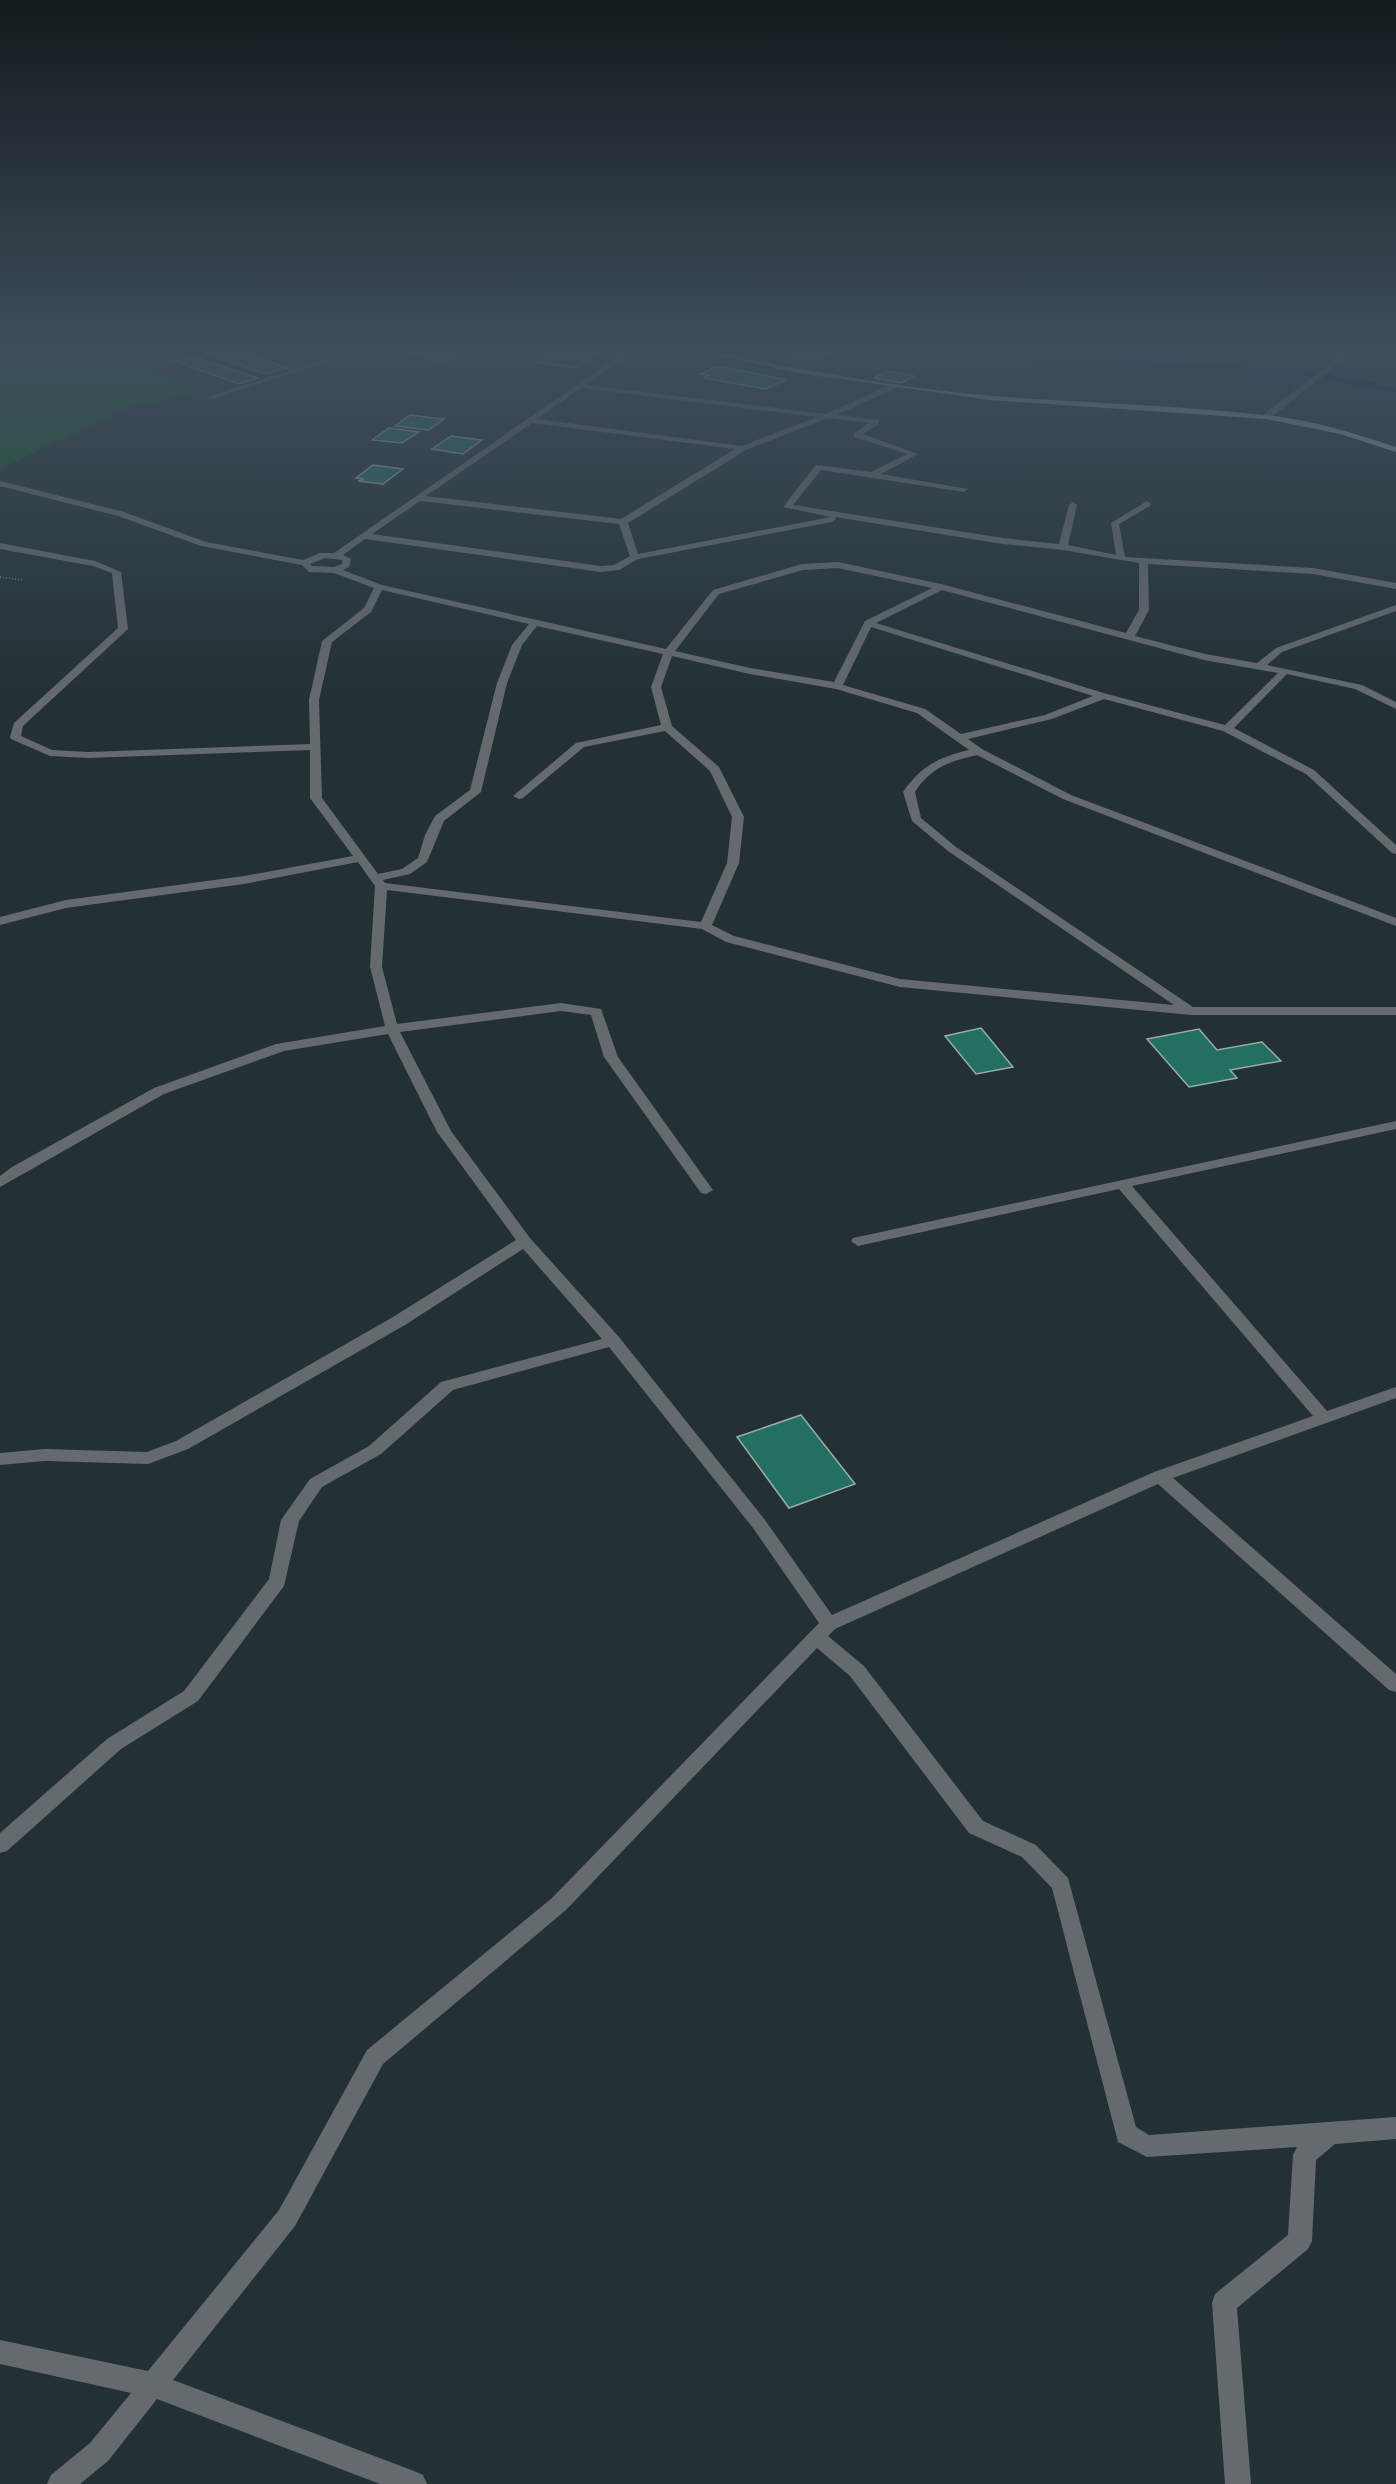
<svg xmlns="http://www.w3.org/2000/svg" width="1396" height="2484" font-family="'Sofia Sans Condensed',sans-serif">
	<rect width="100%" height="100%" fill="#233134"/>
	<polygon fill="#0f5625" points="109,355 202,390 125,409 0,469 0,361 10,356"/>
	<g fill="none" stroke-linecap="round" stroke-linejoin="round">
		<polyline stroke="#0d0a56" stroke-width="6" points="991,353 1016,358 1299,372 1396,390"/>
	</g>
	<g fill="#237063" stroke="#99aba6" stroke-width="1.5">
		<polygon points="204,353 242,353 288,368 266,374"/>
		<polygon points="409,353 446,353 458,356 441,361"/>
		<polygon points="551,353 598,353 575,368 537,362 546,357 560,359 566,355"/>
		<polygon points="792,353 829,353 815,360 787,355"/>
		<polygon points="193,357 258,378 239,384 174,361"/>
		<polygon points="716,367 730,368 786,380 766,389 704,378 709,375 701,374"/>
		<polygon points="888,371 914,376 901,383 874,378"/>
		<polygon points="410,415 444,419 429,430 395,426"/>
		<polygon points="389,428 419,432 402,443 372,440"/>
		<polygon points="451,436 482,440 463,454 432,449"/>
		<polygon points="373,465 403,469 383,484 358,481 364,479 356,478"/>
		<polygon points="981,1028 1013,1067 976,1074 945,1036"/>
		<polygon points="1199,1029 1217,1050 1262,1042 1281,1061 1230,1070 1237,1078 1189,1087 1147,1039"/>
		<polygon points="801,1415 855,1484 789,1508 737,1437"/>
	</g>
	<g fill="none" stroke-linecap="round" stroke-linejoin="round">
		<polyline stroke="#677476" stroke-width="2" stroke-dasharray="1 2" stroke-linecap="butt" points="0,577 23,580"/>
		<g fill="#646a6e" fill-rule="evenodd">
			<polygon points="344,353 355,353 213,399 206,397"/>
			<path d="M623,353H631L586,385L826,414L891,384H897V388L836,415L879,420V424L863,434L918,454L881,474L968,489L964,492L821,470L793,505L1003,538L1059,544L1069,505L1073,502L1077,505L1068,545L1116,555L1111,523L1147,501L1151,504L1150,506L1119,524L1125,557L1313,568L1396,583V589L1313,574L1148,564L1149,610L1135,636L1205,654L1257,663L1276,648L1396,605V611L1282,652L1267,665L1362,685L1396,702V709L1355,689L1287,674L1234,728L1314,770L1396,845V854L1392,853L1306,774L1223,731L1104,699L1052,719L968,739L982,749L1071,795L1396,918V926L1063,799L977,755C950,761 930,768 915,792L921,818L956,847L1193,1007H1396V1015H1191L900,987L726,942L702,929L387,890L382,967L397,1024L561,1003L601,1009L618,1057L713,1190L706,1194L701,1193L604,1057L591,1015L561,1011L400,1032L451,1131L530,1238L619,1337L765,1520L832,1615L1154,1472L1313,1416L1119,1189L858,1246L851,1241L853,1238L1396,1121V1129L1132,1186L1327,1411L1396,1387V1398L1173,1478L1396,1674V1692L1389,1690L1158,1484L835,1629L828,1636L864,1666L983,1821L1036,1845L1068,1878L1136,2127L1149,2135L1396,2117V2139L1335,2144L1316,2160L1312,2241L1308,2249L1237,2308L1251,2484H1225L1212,2303L1215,2294L1288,2235L1293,2155L1297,2147L1147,2157L1118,2142L1052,1888L1022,1857L969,1833L850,1676L817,1648L566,1910L383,2064L295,2226L173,2380L414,2471L423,2475L427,2484H380L157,2399L108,2461L80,2484H47L51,2475L90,2443L131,2393L0,2364V2340L148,2371L279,2210L367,2050L552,1898L819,1623L753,1528L609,1347L453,1390L381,1454L322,1487L299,1521L284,1586L198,1701L121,1749L7,1851L0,1853V1833L107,1739L184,1691L269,1579L281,1520L310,1479L369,1446L441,1382L602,1339L523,1249L405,1325L188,1449L148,1464L45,1461L0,1465V1453L45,1449L147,1452L176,1441L393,1317L516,1240L437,1132L388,1034L284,1051L164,1094L0,1187V1176L12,1167L154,1088L276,1044L385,1026L370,967L375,886L358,862L244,884L66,908L0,925V917L66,900L244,876L353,856L310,798V750L88,758L50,756L11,739L10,737L14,723L118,628L112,573L93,566L0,549V543L95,561L121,572L128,629L23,726L21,736L52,750L88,752L310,744L309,700L322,641L364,608L374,588L334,573L309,572L302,565L201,546L118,516L0,486V481L124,512L206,542L303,560L320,553H334ZM581,388L817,417L742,446L537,419ZM828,418L869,423L854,433V437L907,454L871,472L816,465L783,507L831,517L638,554L628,523L746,450ZM532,423L735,449L621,519L426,496ZM420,501L619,524L630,556L614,565L601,566L372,534ZM835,517L1003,544L1063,550L1139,563V610L1126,633L941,584L838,562L802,564L713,590L666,649L382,585L343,570L349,567L351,559L343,555L365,539L601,572L619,570L638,559L832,522L836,519ZM325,558L342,560V564L334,567L312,566L310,564ZM838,568L932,588L865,621L834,682L750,668L675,651L719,594L803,570ZM382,590L529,624L512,645L497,683L470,790L435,816L425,835L418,858L402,869L378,874L322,798L319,700L332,642L371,612ZM942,590L1204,660L1278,673L1225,725L1107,694L876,623ZM537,626L663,654L651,687L661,725L576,743L513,796L519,799L523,798L584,747L665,731L710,771L732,817L727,863L701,922L385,883L383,880L410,874L427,862L444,821L481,792L507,683L522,645ZM871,627L1093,696L1045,715L961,734L925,709L843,685ZM672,656L750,674L836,689L917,713L969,750C939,757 921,766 903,792L912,821L948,851L1174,1005L900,979L734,936L712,925L739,863L744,817L719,767L672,726L661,687Z"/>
			<polygon points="1344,353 1352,353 1269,419 1263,419 1263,415"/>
		</g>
		<path fill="#99a4ac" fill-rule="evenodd" d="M708,353H720C810,371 901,389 993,396C1083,403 1174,405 1264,415C1309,419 1353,433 1396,447V452L1340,434L1266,419L990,400L798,373Z"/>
	</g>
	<linearGradient id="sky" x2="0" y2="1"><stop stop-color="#131b1d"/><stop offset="0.5" stop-color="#3f4e5c"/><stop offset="1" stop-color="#3f4e5c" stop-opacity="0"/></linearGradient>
	<rect width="1396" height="700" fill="url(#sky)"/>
</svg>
